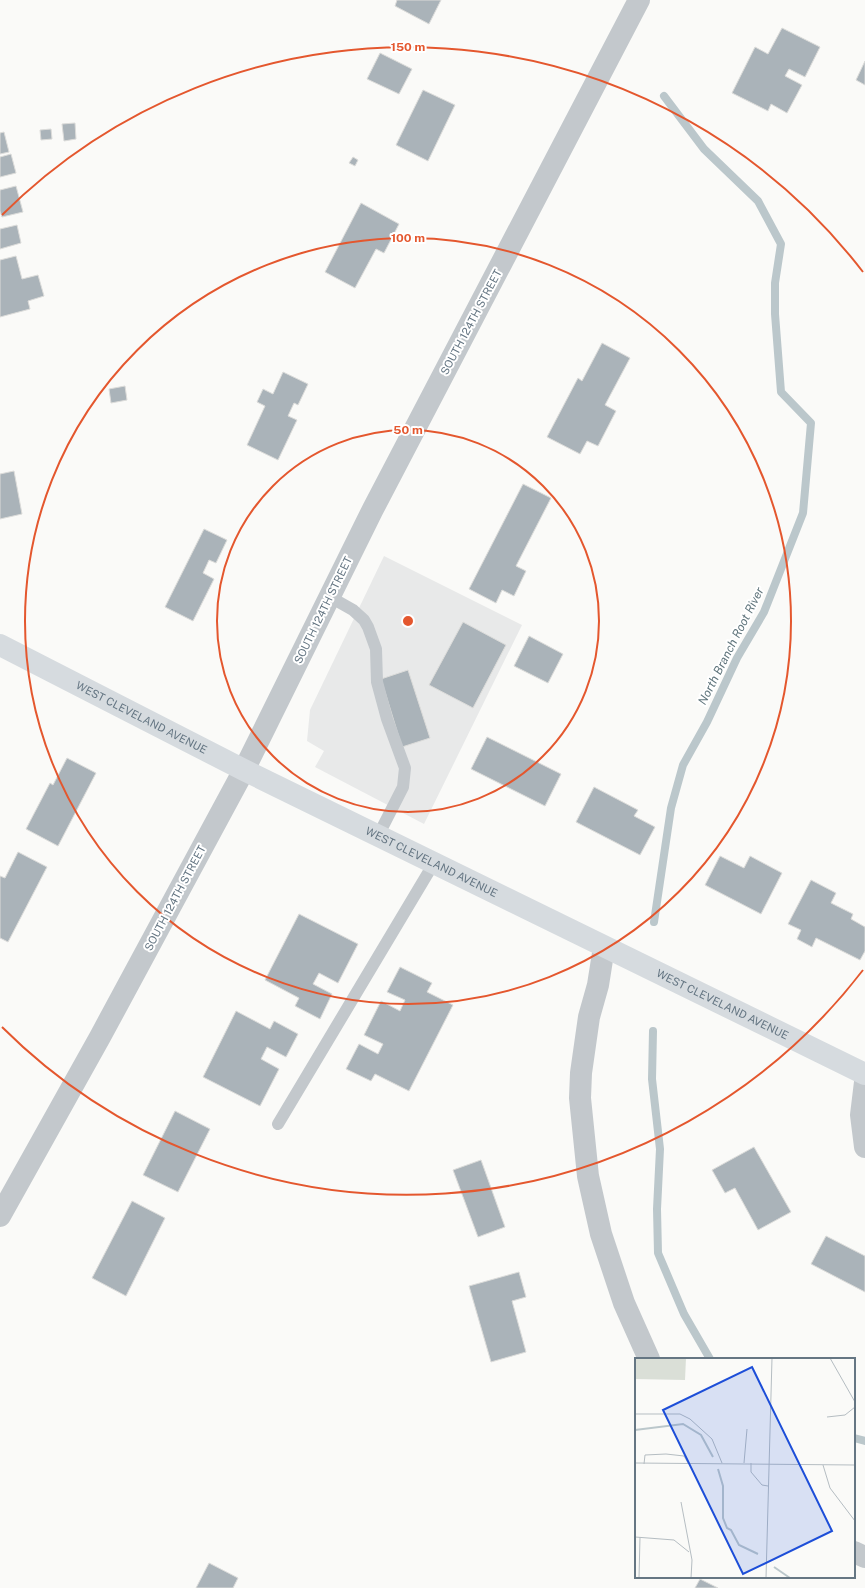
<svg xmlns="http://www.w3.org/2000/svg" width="865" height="1588" font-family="'Public Sans',sans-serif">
	<rect width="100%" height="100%" fill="#fafaf8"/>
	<polygon fill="#e8e9e9" points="384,556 522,625 424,824 315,767 324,751 307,741 310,710"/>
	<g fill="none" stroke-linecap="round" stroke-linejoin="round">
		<g stroke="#bbc7cb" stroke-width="8">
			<polyline points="654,922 671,808 683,765 707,722 737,658 764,612 803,513 811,423 781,392 775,314 775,283 781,244 758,201 704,149 664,96"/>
			<polyline points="653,1031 652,1079 660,1149 657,1209 658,1253 684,1314 710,1359"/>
			<polyline points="854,1438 865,1441"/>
		</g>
	</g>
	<g fill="#aab3b9" stroke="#dcdcda">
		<polygon points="397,0 441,0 429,24 395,6"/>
		<polygon points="782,28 820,47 805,77 789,69 785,76 802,85 787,113 771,104 768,111 732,93 755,47 768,54"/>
		<polygon points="380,53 412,69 399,94 367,79"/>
		<polygon points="865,61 865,85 856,80"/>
		<polygon points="423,90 455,105 428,161 396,145"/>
		<polygon points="75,123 76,139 64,141 62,124"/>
		<polygon points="51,129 52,139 41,140 40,130"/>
		<polygon points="4,132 9,152 0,154 0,133"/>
		<polygon points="11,154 16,173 0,177 0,157"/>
		<polygon points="353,157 358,160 355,166 349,163"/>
		<polygon points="16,186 23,212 2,217 0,211 0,190"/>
		<polygon points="361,203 399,224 384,253 376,249 355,288 325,272"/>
		<polygon points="17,225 21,243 0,249 0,229"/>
		<polygon points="16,256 22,279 38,275 44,296 28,301 30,309 0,317 0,260"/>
		<polygon points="602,343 630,358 605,405 616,411 598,446 587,441 580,454 547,437 578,378 582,381"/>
		<polygon points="283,372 308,384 298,405 294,403 288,416 297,420 278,460 247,445 265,406 257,402 263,389 273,394"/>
		<polygon points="125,386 127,400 111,403 109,389"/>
		<polygon points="14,471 22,514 0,519 0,474"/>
		<polygon points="523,484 551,498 516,566 526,571 514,596 502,590 496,603 469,589"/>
		<polygon points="204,529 227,540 216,563 209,560 203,573 214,579 193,621 165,607"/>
		<polygon points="463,622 506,645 473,708 429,685"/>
		<polygon points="529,636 563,654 548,683 514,666"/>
		<polygon points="408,670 430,738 402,747 381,679"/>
		<polygon points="487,737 561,774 545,806 471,769"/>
		<polygon points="67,758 96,773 58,846 26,829 50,783 53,785"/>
		<polygon points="594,787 638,810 634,816 655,827 640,855 576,822"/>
		<polygon points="18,852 47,867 8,942 0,938 0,876 5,878"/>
		<polygon points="720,856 744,868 750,856 782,873 761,914 705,885"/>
		<polygon points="811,880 836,893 831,903 853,914 851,919 865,927 865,951 860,960 816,938 812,947 797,939 801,930 788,924"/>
		<polygon points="299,914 358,944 338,983 319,973 313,984 332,994 320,1019 295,1006 299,998 265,980"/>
		<polygon points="400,967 432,983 427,992 453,1005 409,1091 375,1074 371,1081 346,1069 359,1044 378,1054 383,1044 364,1035 381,1001 400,1011 405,1000 387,992"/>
		<polygon points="236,1011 270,1029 274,1021 298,1034 286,1057 267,1047 261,1059 279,1069 260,1106 203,1077"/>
		<polygon points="175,1111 210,1129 178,1192 143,1175"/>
		<polygon points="754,1147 791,1212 758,1230 735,1188 725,1193 712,1170"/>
		<polygon points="481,1160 505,1227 478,1237 453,1170"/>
		<polygon points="132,1201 165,1218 126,1296 92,1278"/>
		<polygon points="826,1236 865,1256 865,1292 811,1264"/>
		<polygon points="519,1272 526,1297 512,1301 526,1352 491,1362 469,1286"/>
		<polygon points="209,1563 238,1578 233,1588 196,1588"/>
		<polygon points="700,1579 718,1588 695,1588"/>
	</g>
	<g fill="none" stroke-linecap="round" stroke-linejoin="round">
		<g stroke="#c3c8cc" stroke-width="12">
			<polyline points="330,597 353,610 364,620 368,627 376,649 377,682 387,719 405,768 403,787 378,836"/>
			<polyline points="278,1124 434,863"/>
		</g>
		<g stroke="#c3c8cc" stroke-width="22">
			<polyline points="604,947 598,985 589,1017 581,1073 580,1098 588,1176 601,1234 624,1303 649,1359"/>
			<polyline points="865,1082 861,1115 865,1147"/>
			<polyline points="854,1552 865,1557"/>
		</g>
		<polyline stroke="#c3c8cc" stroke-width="22" points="0,1216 100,1037 244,770 373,509 639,0"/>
		<path stroke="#d6dbdf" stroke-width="22" id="s1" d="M0,645L244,770L865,1074"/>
	</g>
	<g fill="none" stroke="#e4572e" stroke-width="2">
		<circle cx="408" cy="621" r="191"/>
		<circle cx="408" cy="621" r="383"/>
		<path d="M863 970A574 574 0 0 1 2 1027M2 215A574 574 0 0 1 863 272"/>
	</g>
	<g text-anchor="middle" stroke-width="4" stroke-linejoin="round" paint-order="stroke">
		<g font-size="11" fill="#657683" stroke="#fff">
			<text transform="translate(471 322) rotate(-62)" y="4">SOUTH 124TH STREET</text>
			<text transform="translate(323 610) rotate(-64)" y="4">SOUTH 124TH STREET</text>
			<text dy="4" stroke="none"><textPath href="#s1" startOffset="159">WEST CLEVELAND AVENUE</textPath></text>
			<text dy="4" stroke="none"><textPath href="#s1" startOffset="483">WEST CLEVELAND AVENUE</textPath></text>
			<text transform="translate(175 898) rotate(-62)" y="4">SOUTH 124TH STREET</text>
			<text dy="4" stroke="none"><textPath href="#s1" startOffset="807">WEST CLEVELAND AVENUE</textPath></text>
		</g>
		<g font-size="12" font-style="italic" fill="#60757c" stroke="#fff">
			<text transform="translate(731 646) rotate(-63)" y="4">North Branch Root River</text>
		</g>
	</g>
	<g transform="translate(635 1358)">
		<rect width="220" height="220" fill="#fafaf8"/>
		<path d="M0,0H51L50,22L0,21Z" fill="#dadfd7"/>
		<path fill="none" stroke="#bbc7cb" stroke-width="2" d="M0,72L48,66L66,77L78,99M83,111L88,128V160L92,170L96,172L104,187L123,196M139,209L155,220"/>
		<path fill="none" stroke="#b5bdc2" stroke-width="1" d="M195,0L220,44M0,56H45L55,61L77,81L87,105M192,59L210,57L220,49M0,105L220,107M109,105L112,71M116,105V114L127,127L133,128M9,106L10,97L31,96L49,98L53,105M188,107L195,130L220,163M46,144L57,202L56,220M0,179L39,182L54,194M4,220L5,179M131,220L137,0"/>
		<path fill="#1d4ed8" fill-opacity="0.15" stroke="#1d4ed8" stroke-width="2" d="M117,9L197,173L108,216L28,52Z"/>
		<rect width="220" height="220" fill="none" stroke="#657683" stroke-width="2"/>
	</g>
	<circle cx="408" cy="621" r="6" fill="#e4572e" stroke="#fff" stroke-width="2"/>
	<g font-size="12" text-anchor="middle" font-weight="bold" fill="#e4572e" stroke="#fff" stroke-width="4" stroke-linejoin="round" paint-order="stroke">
		<text x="408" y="51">150 m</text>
		<text x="408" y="242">100 m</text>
		<text x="408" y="434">50 m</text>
	</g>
</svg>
